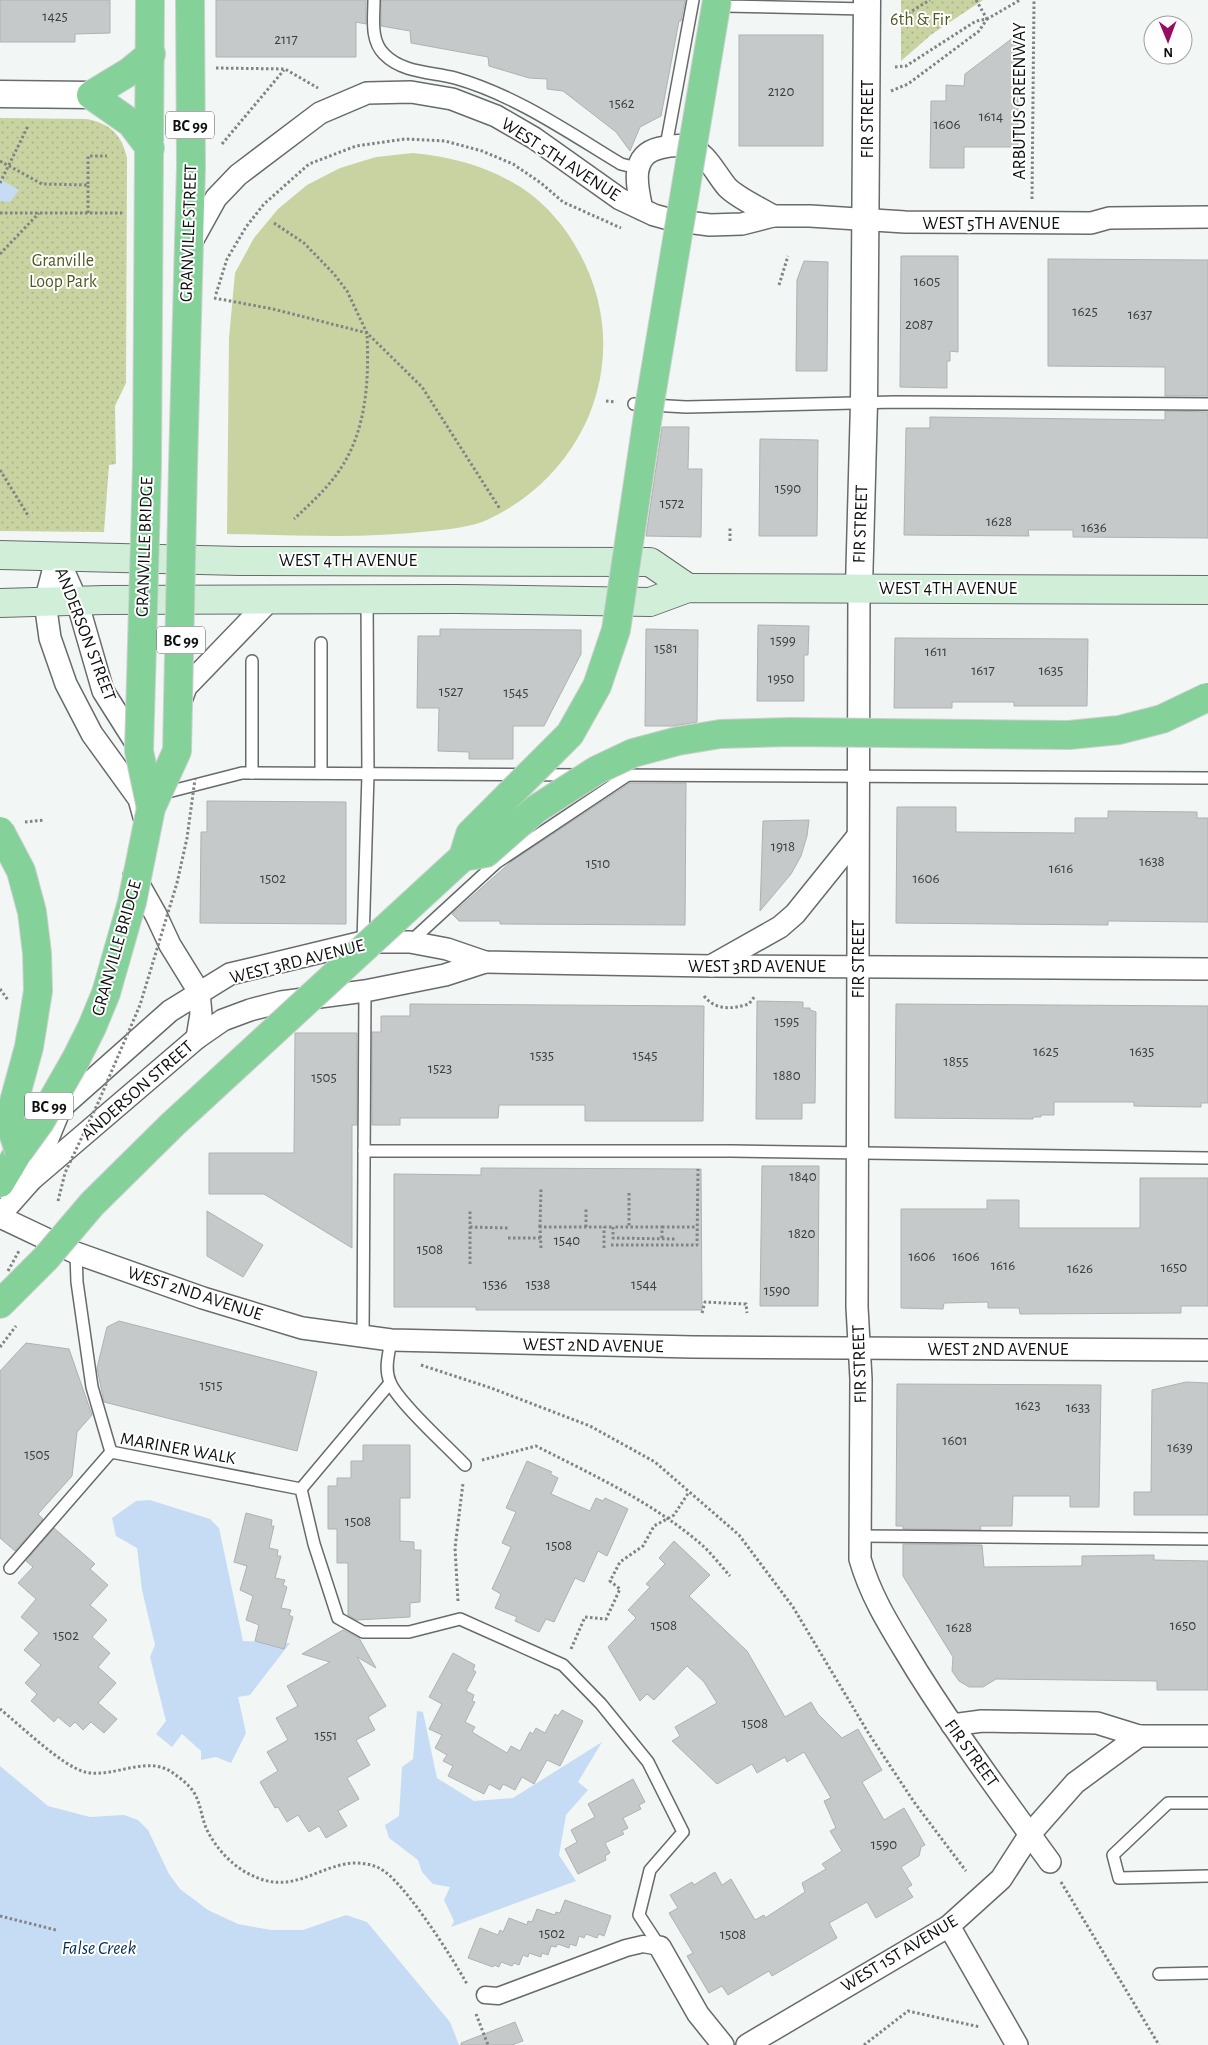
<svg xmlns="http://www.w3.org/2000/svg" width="1208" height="2045" font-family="'Alegreya Sans',sans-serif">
	<defs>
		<pattern id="park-dots" width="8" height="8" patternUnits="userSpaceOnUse" patternTransform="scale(1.25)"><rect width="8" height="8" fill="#c9d3a1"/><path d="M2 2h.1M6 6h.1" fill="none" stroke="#abb489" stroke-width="1.8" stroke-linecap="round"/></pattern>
	</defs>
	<rect width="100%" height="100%" fill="#f2f6f5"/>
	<path fill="#c9d3a1" d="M413,153C451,157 484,165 517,185C544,201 566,227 580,254C634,354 590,471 489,519C473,527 450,529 432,531C364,539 295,535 227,534L229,338L235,273L254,238L278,209L307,185L340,168L376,157Z"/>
	<g fill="url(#park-dots)">
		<polygon points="901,0 983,0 932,34 901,61"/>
		<path d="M0,118L86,119C109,123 122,134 127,158L126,383L115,406L116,464L109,465L104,532L0,531Z"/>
	</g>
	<g fill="#c6dcf5">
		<polygon points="0,179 19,190 10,202 0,201"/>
		<polygon points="150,1500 210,1519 219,1528 243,1641 290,1643 250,1695 238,1697 246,1733 231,1763 216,1757 201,1760 201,1751 182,1734 172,1747 156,1734 166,1721 150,1657 155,1645 142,1590 137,1548 116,1536 112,1518 136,1501"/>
		<polygon points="417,1711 423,1712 437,1778 474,1801 513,1798 602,1742 578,1782 588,1790 566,1815 559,1855 576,1881 451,1927 454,1921 444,1900 450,1887 433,1884 422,1872 418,1860 389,1838 385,1825 399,1816 402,1767 413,1759"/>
		<polygon points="0,1766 48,1806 90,1817 124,1815 138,1820 148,1830 169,1874 180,1889 208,1910 238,1924 271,1930 303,1930 346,1915 367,1922 450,2022 459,2045 0,2045"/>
	</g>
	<g fill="#c6c9ca" stroke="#afb2b4">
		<polygon points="0,0 110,0 110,33 75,34 75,42 0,42"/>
		<polygon points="216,0 366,0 366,24 356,22 356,57 216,57"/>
		<polygon points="381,0 685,0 681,21 679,21 661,116 640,127 630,151 616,132 563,91 547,89 547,79 529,78 489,66 488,57 411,43 410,31 381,26"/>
		<polygon points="1018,34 1018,147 964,147 964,168 930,168 931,101 946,101 946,85 964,86 965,74"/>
		<rect x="739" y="35" width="84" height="111"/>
		<polygon points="901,256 958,256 958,352 950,351 950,361 947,361 947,388 900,387"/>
		<polygon points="1048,259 1208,260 1208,396 1165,396 1165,367 1048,366"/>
		<polygon points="804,261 828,262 827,371 796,371 797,280"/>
		<polygon points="1165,411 1208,412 1208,538 1073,537 1073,530 1028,530 1029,536 904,535 906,428 930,428 930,417 1165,420"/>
		<polygon points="662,427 689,427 688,469 702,469 701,537 646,536"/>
		<polygon points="760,439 818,440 817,536 759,536"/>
		<polygon points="758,625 809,626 808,655 804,655 804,701 757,701"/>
		<polygon points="440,629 581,630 581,654 544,726 513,726 513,759 469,759 469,752 438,751 439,708 417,708 418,636 440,636"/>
		<polygon points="646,629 698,630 697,722 673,726 645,726"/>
		<polygon points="895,638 1088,639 1087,706 1014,706 1014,702 952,702 952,708 894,708"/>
		<polygon points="630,783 686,783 685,925 500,924 500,921 459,921 452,914 512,861"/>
		<polygon points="207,801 346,802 346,924 200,923 201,832 207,832"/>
		<polygon points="897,807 956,807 956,832 1075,833 1075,818 1108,818 1108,811 1197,812 1197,818 1208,818 1208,922 1108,921 1108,925 896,923"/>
		<polygon points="809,820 807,836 801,856 791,874 760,911 763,821"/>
		<polygon points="757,1001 803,1002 803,1008 810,1008 810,1010 816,1012 815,1103 802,1103 802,1119 756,1119"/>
		<polygon points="410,1004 704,1006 703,1121 585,1121 585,1105 499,1105 498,1118 400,1118 400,1125 372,1125 372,1032 381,1032 381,1016 410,1016"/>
		<polygon points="896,1004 1208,1006 1208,1103 1201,1103 1201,1107 1134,1106 1134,1102 1054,1102 1054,1115 1041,1115 1041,1117 1033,1117 1033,1119 895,1118"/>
		<polygon points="295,1033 357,1033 357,1125 352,1125 352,1248 264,1194 209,1194 209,1153 294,1153"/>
		<polygon points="762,1166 819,1166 818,1306 760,1306"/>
		<polygon points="481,1168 701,1169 702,1310 476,1310 476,1307 394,1307 394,1174 481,1175"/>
		<polygon points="1140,1178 1208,1178 1208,1306 1181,1306 1181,1313 1020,1314 1019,1308 988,1308 988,1302 944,1303 943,1309 901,1308 901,1209 987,1209 987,1200 1019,1200 1019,1228 1140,1228"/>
		<polygon points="207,1211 263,1245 243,1277 207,1256"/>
		<polygon points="119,1321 317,1372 297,1451 104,1402 97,1368 107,1327"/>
		<polygon points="26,1343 69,1349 92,1415 77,1432 72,1476 38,1514 43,1519 15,1551 0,1538 0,1371"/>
		<polygon points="1186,1382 1208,1383 1208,1515 1134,1515 1134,1492 1151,1492 1152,1390"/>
		<polygon points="897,1384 1101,1385 1099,1507 1070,1507 1070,1496 1013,1496 1012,1526 980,1526 981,1530 903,1529 903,1526 896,1526"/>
		<polygon points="363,1445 410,1445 410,1498 400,1498 400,1541 414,1542 414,1550 421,1550 420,1602 410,1603 410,1617 357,1620 348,1615 348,1563 337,1563 337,1529 328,1529 328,1486 337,1486 337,1478 351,1478 351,1461 363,1461"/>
		<polygon points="527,1461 552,1472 550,1474 558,1478 551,1494 590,1511 596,1498 603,1501 605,1498 628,1509 607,1556 598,1551 584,1582 575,1578 554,1622 546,1619 539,1632 515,1621 517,1617 495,1608 501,1594 492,1589 511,1547 502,1543 516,1512 506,1508"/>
		<polygon points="246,1513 272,1520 271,1526 274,1526 269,1548 278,1550 277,1556 281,1556 275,1578 285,1580 283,1585 287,1587 281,1608 291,1610 289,1615 293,1617 284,1649 255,1641 259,1625 246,1620 253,1596 240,1590 247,1566 234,1562"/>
		<polygon points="54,1528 95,1564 90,1569 108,1585 90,1605 107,1620 92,1637 110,1653 98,1667 116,1683 98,1703 117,1719 104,1733 91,1722 83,1730 75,1722 70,1727 58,1717 54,1722 31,1701 37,1694 25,1683 41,1665 24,1650 39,1633 21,1617 36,1599 18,1583 33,1567 26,1561"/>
		<polygon points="674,1541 710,1575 689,1596 747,1651 785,1717 811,1702 818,1714 842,1738 858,1729 882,1770 862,1782 884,1820 904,1808 925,1845 921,1847 919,1856 901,1867 912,1885 907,1888 913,1897 876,1918 867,1902 829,1923 837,1938 772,1976 769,1971 728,1995 722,1986 709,1993 687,1956 693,1953 669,1913 678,1908 670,1895 692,1882 694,1885 715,1872 722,1885 731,1879 755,1920 764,1915 765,1918 805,1892 802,1883 826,1869 822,1864 842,1851 830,1831 836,1828 824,1801 831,1798 804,1752 787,1762 785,1757 757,1773 752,1764 717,1784 672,1741 680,1736 675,1727 717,1703 704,1682 687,1666 654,1700 647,1694 640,1701 608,1647 636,1618 628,1610 650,1587 646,1584 665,1564 659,1558"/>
		<polygon points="903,1544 982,1545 984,1567 1082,1566 1082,1556 1154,1555 1154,1560 1208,1561 1208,1690 1157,1690 1157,1681 996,1679 983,1687 969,1687 959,1681 952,1671 953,1657 903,1576"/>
		<polygon points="343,1630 359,1638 376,1668 357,1657 386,1706 368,1717 375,1730 356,1740 370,1765 347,1778 359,1799 338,1811 347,1826 326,1838 319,1826 309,1832 298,1815 287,1822 278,1807 275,1808 260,1782 278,1771 267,1752 288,1740 276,1718 298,1706 287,1686 330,1662 302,1654"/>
		<polygon points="453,1653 475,1665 473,1670 476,1672 466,1691 474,1695 472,1701 475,1702 465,1722 475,1727 472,1732 507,1753 511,1746 520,1751 530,1732 533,1734 536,1728 545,1733 555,1714 558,1716 562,1710 583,1721 560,1766 547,1760 534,1784 522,1777 515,1790 503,1784 500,1790 489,1784 484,1794 448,1776 453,1766 443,1761 447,1755 435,1748 442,1735 429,1729 442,1704 429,1697"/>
		<polygon points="633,1779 645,1802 639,1805 641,1809 623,1818 628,1828 622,1831 624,1834 605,1843 610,1853 605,1856 606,1860 578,1874 565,1849 577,1842 571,1830 595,1817 588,1804"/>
		<polygon points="565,1900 611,1916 604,1936 599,1934 597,1938 586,1934 584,1938 579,1936 576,1946 570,1944 569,1948 558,1944 556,1947 551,1946 548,1955 542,1953 541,1957 529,1953 528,1957 523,1955 519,1965 514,1963 512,1966 501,1962 499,1967 494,1965 493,1967 468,1958 480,1928 498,1935 500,1930 503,1932 509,1918 527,1925 528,1921 532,1922 537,1909 555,1915 556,1912 560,1913"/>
		<polygon points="515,2022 523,2041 512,2045 461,2045 461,2043"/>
	</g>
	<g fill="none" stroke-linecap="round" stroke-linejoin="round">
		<g stroke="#686b6b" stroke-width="14">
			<g id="service">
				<path d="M374,0C374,18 370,40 384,54C402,73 432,72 455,78C515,95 568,132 621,164L637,168"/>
				<polyline points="725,0 724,6 867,9"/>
				<polyline points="666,146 693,0"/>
				<polyline points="634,404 686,407 895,402 1208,404"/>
				<polyline points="321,643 321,773"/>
				<polyline points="252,773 252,661"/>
				<polyline points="605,775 1208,778"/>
				<polyline points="160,794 242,773 579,775"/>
				<polyline points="363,942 368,774 367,600"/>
				<polyline points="410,942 496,863 628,775"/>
				<polyline points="364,1151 731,1151 1208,1158"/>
				<polyline points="76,1253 77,1282 92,1387 111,1452"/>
				<polyline points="363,1336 365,991"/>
				<path d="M391,1340C389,1354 384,1368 390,1382C397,1401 448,1447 465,1465"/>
				<polyline points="301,1489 390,1383"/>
				<polyline points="860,1536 1208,1539"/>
				<polyline points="10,1568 111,1452 301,1489 314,1544 338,1618 363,1632 409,1632 460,1619 563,1665 601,1704 648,1762 683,1832 650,1870 639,1915 660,1947"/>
				<polyline points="1208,1803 1168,1803 1113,1855 1119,1878 1208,1876"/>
				<polyline points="1159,1974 1208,1973"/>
			</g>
		</g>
		<g stroke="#686b6b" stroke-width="19">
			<polyline id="pedestrian" points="485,1995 498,1996 626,1948 643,1944 660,1947"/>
		</g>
		<g stroke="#686b6b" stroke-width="24">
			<g id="minor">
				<path d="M642,209C637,187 629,155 660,148C667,146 679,145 687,146C707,152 715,173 727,187C736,197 760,208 773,216"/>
				<polyline points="190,245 216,198 238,175 320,113 367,93 411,92 452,99 496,116 534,138 620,199 654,215 672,220 710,225 742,224 773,216 810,216 905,222 1091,223 1109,218 1208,217"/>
				<polyline points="57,556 45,602 50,638 66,684 92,734 139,799 144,817"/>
				<polyline points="57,556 77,601 103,691 141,751"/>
				<path d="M859,587L857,1307L861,1379L860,1559C872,1601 895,1634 917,1671C958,1736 1004,1799 1050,1862"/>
				<polyline points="179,706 186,687 269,601"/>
				<polyline points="134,876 156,915 170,945 199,992 201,1014 197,1038"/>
				<polyline points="711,966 780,927 795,914 857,837"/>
				<polyline points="62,1107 170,1011 230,974 363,942 410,942 447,949 485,962 711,966 1208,969"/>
				<polyline points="31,1180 65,1097"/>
				<polyline points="0,1215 31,1180 197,1038 223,1020 250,1010 281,1002 365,991 445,975 485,962"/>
				<polyline points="0,1217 76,1253 203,1298 302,1328 391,1340 693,1347 1208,1350"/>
				<polyline points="952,1725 982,1721 1097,1723 1139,1736 1208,1736"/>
				<polyline points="949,1926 1017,2045"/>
				<polyline points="660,1947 698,2014 723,2045"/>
				<polyline points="747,2045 949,1926 1001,1879 1030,1834 1075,1783 1139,1736"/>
			</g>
		</g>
		<g stroke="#686b6b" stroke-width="29">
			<g id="tertiary">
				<polyline points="0,94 91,95"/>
				<polyline points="859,587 864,403 867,0"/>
			</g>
		</g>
		<g stroke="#686b6b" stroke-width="30">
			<g id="secondary">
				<polyline points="0,555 240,561 650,562 688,588"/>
				<polyline points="0,603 104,600 457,599 650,602 688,588 1208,590"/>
			</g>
		</g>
		<g stroke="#cfcfcf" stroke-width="30">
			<g id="trunk">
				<polyline points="150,148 131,123 91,95 129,72 151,54"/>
				<polyline points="147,465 150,0"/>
				<polyline points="183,466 191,167 190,0"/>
				<polyline points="76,1059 92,1027 106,993"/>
				<polyline points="0,1183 19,1151"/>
				<polyline points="0,1304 46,1258"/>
			</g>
		</g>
		<g stroke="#828484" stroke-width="3" stroke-dasharray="2.5 2.5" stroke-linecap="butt">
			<polyline points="976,0 987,19"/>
			<polyline points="895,21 930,0"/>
			<polyline points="895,67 906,66 976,21 987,19 1020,0"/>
			<polyline points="216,68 285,69 318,88"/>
			<polyline points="891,91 908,84 979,31 987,19"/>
			<polyline points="222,144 284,70"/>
			<polyline points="0,161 42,184 88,185 88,156 107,156"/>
			<polyline points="0,183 28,126"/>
			<polyline points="1032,199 1034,0"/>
			<polyline points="0,213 122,213"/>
			<polyline points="88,213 88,185"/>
			<polyline points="274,223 304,243 334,274 347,291 367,333 422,387 500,509"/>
			<polyline points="0,254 39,213"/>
			<polyline points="779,285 788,256"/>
			<polyline points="216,294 227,259 246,227 264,204 309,164 356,146 405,139 445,141 482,151 513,164 541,183 563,202 621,228"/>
			<path d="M214,298L273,309L367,333C369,379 367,428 341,468C328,488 311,503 294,519"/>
			<polyline points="606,401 616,402"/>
			<polyline points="0,470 29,517"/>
			<polyline points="730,541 730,528"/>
			<polyline points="25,822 44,820"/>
			<polyline points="0,989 8,1000"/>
			<path d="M704,996C716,1011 732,1009 749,1004L755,996"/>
			<polyline points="629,1193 629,1227"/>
			<polyline points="470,1227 508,1228"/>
			<polyline points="540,1227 541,1189"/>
			<polyline points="586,1227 586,1208"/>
			<polyline points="662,1227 697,1227"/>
			<polyline points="508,1238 541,1238"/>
			<polyline points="662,1238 662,1227 613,1227 613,1238 675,1239"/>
			<polyline points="611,1245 697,1245 698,1169"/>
			<polyline points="541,1248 540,1227 613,1227"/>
			<polyline points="604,1248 604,1227"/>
			<polyline points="470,1264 470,1209"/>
			<polyline points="702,1313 705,1302 746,1304 747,1313"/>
			<polyline points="0,1347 16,1326"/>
			<polyline points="421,1365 491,1388 590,1426 655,1462 739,1535 793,1607 869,1734 914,1802 966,1871"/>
			<path d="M482,1460L536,1446C593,1475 654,1503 702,1545C712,1554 721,1566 730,1576"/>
			<polyline points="458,1601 455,1548 463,1483"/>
			<polyline points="571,1649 585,1617 606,1619 620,1589 610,1581 620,1562 643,1546 654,1526 674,1515 689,1492"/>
			<path d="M0,1709C20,1725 62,1766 85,1772C113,1779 147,1754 173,1773C180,1778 188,1784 193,1791C201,1803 201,1817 207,1830C216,1848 232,1866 251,1875C289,1894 311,1871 345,1864C356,1862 369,1863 379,1868C403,1879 453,1959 467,1984"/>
			<polyline points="1061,1882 1159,2045"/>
			<polyline points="0,1916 56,1930"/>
			<polyline points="476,2014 488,2045"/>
			<polyline points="864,2045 908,2011 980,2027"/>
		</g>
		<use href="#service" stroke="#fff" stroke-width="11"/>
		<use href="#pedestrian" stroke="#fff" stroke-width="16"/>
		<use href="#minor" stroke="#fff" stroke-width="21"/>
		<use href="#tertiary" stroke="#fff" stroke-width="26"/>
		<use href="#secondary" stroke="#d1eed9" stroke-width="28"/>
		<use href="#trunk" stroke="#84d29a" stroke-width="28"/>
		<g stroke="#cfcfcf" stroke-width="30" stroke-linecap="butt">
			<g id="trunk-bridge">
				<polyline points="147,465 139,751 151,808"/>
				<polyline points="0,831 21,871 32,912 37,953 38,991 29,1047 9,1120 19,1151"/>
				<polyline points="463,857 470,834 570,734 597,686 616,630 650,402 717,0"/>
				<polyline points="106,993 132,902 151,808 177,751 183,466"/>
				<polyline points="19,1151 40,1122 76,1059"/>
				<polyline points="46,1258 92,1204 173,1124 463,857 486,853 536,809 597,770 633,753 678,741 720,734 791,732 1069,735 1119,730 1162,719 1208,697"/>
			</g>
		</g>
		<g stroke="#828484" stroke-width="3" stroke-dasharray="2.5 2.5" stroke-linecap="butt">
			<polyline points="58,1201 65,1173 98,1103 140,1005 177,883 187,838 195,779"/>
			<polyline points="8,1271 20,1249"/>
		</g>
		<use href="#trunk-bridge" stroke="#84d29a" stroke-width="28"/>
	</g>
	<g text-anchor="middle" stroke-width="4" stroke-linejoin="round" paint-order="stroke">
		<g font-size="15" fill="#3c3e3e">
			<text x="55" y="21">1425</text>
			<text x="286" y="44">2117</text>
			<text x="781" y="96">2120</text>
			<text x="622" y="108">1562</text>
			<text x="991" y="121">1614</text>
			<text x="947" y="129">1606</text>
			<text x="927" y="286">1605</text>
			<text x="1085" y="316">1625</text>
			<text x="1140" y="319">1637</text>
			<text x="919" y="329">2087</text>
			<text x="788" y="493">1590</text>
			<text x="672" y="508">1572</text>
			<text x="999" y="526">1628</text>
			<text x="1094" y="532">1636</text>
			<text x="783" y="645">1599</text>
			<text x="666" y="653">1581</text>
			<text x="936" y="656">1611</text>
			<text x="983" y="675">1617</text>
			<text x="1051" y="675">1635</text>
			<text x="781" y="683">1950</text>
			<text x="451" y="696">1527</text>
			<text x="516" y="697">1545</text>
			<text x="783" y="851">1918</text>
			<text x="1152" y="866">1638</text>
			<text x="598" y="868">1510</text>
			<text x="1061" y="873">1616</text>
			<text x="273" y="883">1502</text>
			<text x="926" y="883">1606</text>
			<text x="787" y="1026">1595</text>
			<text x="1046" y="1056">1625</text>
			<text x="1142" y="1056">1635</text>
			<text x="542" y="1060">1535</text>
			<text x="645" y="1060">1545</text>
			<text x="956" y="1066">1855</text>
			<text x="440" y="1073">1523</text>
			<text x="787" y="1080">1880</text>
			<text x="324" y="1082">1505</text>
			<text x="803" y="1181">1840</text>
			<text x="802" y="1238">1820</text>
			<text x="567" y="1245">1540</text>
			<text x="430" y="1254">1508</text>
			<text x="922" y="1261">1606</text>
			<text x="966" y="1261">1606</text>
			<text x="1003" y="1270">1616</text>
			<text x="1174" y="1272">1650</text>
			<text x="1080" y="1273">1626</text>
			<text x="495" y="1289">1536</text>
			<text x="538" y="1289">1538</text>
			<text x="644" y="1289">1544</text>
			<text x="777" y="1295">1590</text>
			<text x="211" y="1390">1515</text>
			<text x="1028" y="1410">1623</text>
			<text x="1078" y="1412">1633</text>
			<text x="955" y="1445">1601</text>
			<text x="1180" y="1452">1639</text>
			<text x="37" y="1459">1505</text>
			<text x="358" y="1526">1508</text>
			<text x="559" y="1550">1508</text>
			<text x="664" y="1630">1508</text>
			<text x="1183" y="1630">1650</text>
			<text x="959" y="1632">1628</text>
			<text x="66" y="1640">1502</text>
			<text x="755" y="1728">1508</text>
			<text x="326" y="1740">1551</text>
			<text x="884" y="1849">1590</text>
			<text x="552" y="1938">1502</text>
			<text x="733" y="1939">1508</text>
		</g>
		<g fill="#fff" stroke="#565757" stroke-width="1">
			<rect x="166" y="111.5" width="48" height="27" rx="4"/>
			<rect x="157" y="626.5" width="48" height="27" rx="4"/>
			<rect x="25" y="1092.5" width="48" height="27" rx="4"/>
		</g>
		<g font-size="16" font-weight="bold" fill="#0e0f0f">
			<text x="190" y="131">BC 99</text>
			<text x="181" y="646">BC 99</text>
			<text x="49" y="1112">BC 99</text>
		</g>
		<g font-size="18" fill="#505920" stroke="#fff">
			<text x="920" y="25">6th &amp; Fir</text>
			<text x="63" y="266">Granville<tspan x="63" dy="21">Loop Park</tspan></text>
		</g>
		<g font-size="18" fill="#0e0f0f" stroke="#fff">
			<text transform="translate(1019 101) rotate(-90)" y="6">ARBUTUS GREENWAY</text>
			<text transform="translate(867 119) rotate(-90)" y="6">FIR STREET</text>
			<text transform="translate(561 159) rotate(33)" y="6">WEST 5TH AVENUE</text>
			<text x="991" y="229">WEST 5TH AVENUE</text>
			<text transform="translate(188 233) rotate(-88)" y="6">GRANVILLE STREET</text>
			<text transform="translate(860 524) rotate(-88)" y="6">FIR STREET</text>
			<text transform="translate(144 547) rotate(-88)" y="6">GRANVILLE BRIDGE</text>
			<text x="348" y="566">WEST 4TH AVENUE</text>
			<text x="948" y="594">WEST 4TH AVENUE</text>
			<text transform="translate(86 634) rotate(69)" y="6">ANDERSON STREET</text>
			<text transform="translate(116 948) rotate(-74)" y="6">GRANVILLE BRIDGE</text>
			<text transform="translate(858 959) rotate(-90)" y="6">FIR STREET</text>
			<text transform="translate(297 961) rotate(-14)" y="6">WEST 3RD AVENUE</text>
			<text x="757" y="972">WEST 3RD AVENUE</text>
			<text transform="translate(137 1090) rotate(-41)" y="6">ANDERSON STREET</text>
			<text transform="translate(195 1293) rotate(18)" y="6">WEST 2ND AVENUE</text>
			<text transform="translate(593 1345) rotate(1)" y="6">WEST 2ND AVENUE</text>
			<text x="998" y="1355">WEST 2ND AVENUE</text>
			<text transform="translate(859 1364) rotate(-92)" y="6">FIR STREET</text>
			<text transform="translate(178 1448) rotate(10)" y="6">MARINER WALK</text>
			<text transform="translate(972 1753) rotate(54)" y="6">FIR STREET</text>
			<text transform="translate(899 1953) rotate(-31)" y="6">WEST 1ST AVENUE</text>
		</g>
		<g font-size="19" font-style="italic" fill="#052f55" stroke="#fff">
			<text x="99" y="1954">False Creek</text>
		</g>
	</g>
	<g transform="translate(1168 40) rotate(179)"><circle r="24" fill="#ffffff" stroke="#9f9f9f"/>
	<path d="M0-4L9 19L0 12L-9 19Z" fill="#970d62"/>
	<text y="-8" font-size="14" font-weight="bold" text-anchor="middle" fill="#0e0f0f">N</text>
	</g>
</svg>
